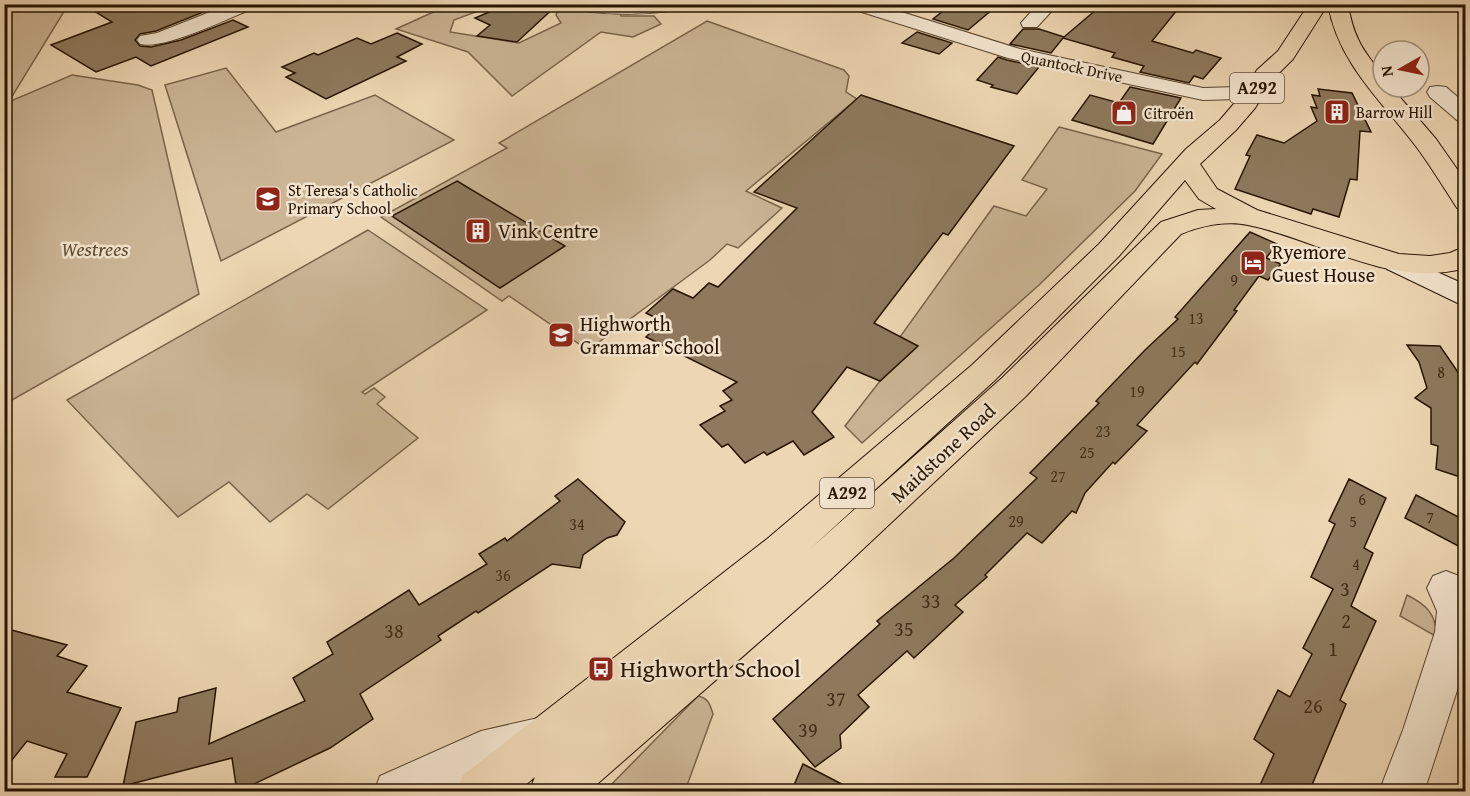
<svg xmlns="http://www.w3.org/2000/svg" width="1470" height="796" font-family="'Gentium Book Plus',serif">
	<rect width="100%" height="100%" fill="#edd6b3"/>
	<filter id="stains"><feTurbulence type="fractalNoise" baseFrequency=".00333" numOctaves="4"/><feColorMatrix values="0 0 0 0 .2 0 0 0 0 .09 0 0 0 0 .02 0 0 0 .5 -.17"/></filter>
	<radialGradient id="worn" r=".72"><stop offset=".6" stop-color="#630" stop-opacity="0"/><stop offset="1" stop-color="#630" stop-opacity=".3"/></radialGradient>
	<g fill="#cbb595" stroke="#79644a" stroke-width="1.5">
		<polygon points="451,4 481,10 454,20 450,32 519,43 561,23 556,15 560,6 620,11 621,16 654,16 661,24 633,37 601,32 512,96 468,52 396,29"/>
		<polygon points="7,5 68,5 5,108 4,8"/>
		<polygon points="707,21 844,70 849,76 846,92 857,99 746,191 782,208 738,248 727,244 710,260 588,350 509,296 502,301 381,217 507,148 499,143"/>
		<polygon points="226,68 276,132 375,95 454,140 221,261 165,85"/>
		<polygon points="72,75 138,85 152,90 199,294 5,404 5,113 13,100"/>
		<polygon points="1059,127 1162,154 1135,191 1039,285 862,443 845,426 880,381 917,347 900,337 994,206 1026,216 1047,189 1022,180"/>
		<polygon points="368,230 487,310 362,392 365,394 374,388 385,397 377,404 418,438 328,509 307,494 270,522 229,482 178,517 67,400"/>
		<path d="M1407,595C1427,605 1436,614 1437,637L1400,616Z"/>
		<path d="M698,696C708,698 710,704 713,714L685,791H605Z"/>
	</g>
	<g fill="#8e795d" stroke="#271400" stroke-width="1.5">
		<polygon points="83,4 202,4 211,9 156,31 140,34 135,40 140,46 151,47 181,40 233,20 248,27 151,66 136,57 96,72 51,45 112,22"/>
		<polygon points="508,4 524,11 538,4 558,4 517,42 477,36 490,25 475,18"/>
		<polygon points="952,4 999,4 968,30 933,19"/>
		<polygon points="1103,4 1182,4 1152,41 1193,53 1196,50 1221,58 1203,79 1194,76 1189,83 1140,72 1144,66 1112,57 1115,53 1063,38 1051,53 1010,44 1023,29 1039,29 1064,37"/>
		<polygon points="917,32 952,43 939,54 902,43"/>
		<polygon points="397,33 422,44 397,57 406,61 326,99 286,77 295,73 282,67 314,53 318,55 357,38 371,44"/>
		<polygon points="998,57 1007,60 1039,67 1017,94 991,87 993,85 977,80"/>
		<polygon points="1130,87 1181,98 1153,144 1072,120 1090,95 1119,103"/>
		<polygon points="1318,89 1352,93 1371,132 1360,131 1357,180 1350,179 1339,217 1313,209 1311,214 1235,189 1250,156 1246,155 1257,135 1284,143 1317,121 1311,107 1317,108 1312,95 1320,96"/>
		<polygon points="861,95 1014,146 948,235 943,233 874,323 918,346 880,381 847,367 812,412 834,437 804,455 793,441 767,455 764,452 745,463 728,444 722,447 700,425 725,411 720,406 732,400 723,391 737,382 646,337 662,321 646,313 673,289 693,298 709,283 718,287 797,208 754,192"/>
		<polygon points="457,181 565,246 500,288 392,216"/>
		<polygon points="1250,232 1277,244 1266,258 1281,264 1268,280 1259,276 1234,310 1237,311 1197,364 1195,362 1137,425 1147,431 1115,464 1113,462 1085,493 1076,513 1072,511 1042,543 1027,533 985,575 987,577 955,605 963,612 914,658 907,651 858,695 869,707 840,735 841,748 815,767 773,719 880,624 877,621 954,558 1037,478 1030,473 1099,403 1096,401 1145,350 1178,319 1175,317"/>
		<polygon points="1407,345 1440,346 1466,384 1466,479 1436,469 1438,446 1431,444 1431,408 1415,398 1427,388 1419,362"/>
		<polygon points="578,479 625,522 617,535 607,538 583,555 580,568 552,564 478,613 476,611 438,636 441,640 360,694 373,719 330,748 237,792 232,758 123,786 136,722 177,712 179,698 216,688 209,744 305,701 293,678 333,654 327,642 409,590 419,605 487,564 479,554 505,538 507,541 560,501 555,496"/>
		<polygon points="1349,479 1386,498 1364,548 1373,553 1351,606 1376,621 1340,700 1346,704 1309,792 1257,792 1274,754 1254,739 1278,690 1290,697 1312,654 1303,648 1333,589 1311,577 1335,524 1329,521"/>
		<polygon points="1416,495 1466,521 1466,550 1405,518"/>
		<polygon points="4,628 67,645 57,656 87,666 67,692 121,708 87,777 55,777 67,754 27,741 4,770"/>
		<polygon points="803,764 857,792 791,792"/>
	</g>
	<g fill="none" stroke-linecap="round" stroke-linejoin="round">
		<g stroke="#58442d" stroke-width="2">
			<g id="street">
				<path d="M230,4H257L254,8C229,18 165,50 140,44L137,40L140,36L157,33Z"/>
				<path d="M565,4H689C678,17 575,17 565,4Z"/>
				<polygon points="846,4 876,4 1020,49 1203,88 1238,87 1256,83 1263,85 1267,89 1263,93 1238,99 1203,100 1008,58 849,8"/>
				<polygon points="1038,4 1058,4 1037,27 1023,27 1021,23"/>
				<polygon points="1438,86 1446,87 1466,104 1466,123 1458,121 1430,97 1427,92 1430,87"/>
				<polygon points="1446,571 1459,576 1466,589 1466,663 1424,792 1379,792 1403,730 1435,632 1437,611 1427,588 1433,576"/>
				<polygon points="538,718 553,724 559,739 553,754 538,760 485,774 447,792 374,792 380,776 481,731"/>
			</g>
		</g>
		<g stroke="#271400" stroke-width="2">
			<polygon id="secondary" points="1397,254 1466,285 1466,307 1387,269 1383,263 1387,257"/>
		</g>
		<g stroke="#271400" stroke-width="2">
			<g id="primary">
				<path d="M1309,4H1328L1293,59L1273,79L1255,108L1236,130L1200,164L1217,189L1257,210L1399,254L1430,256L1450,253L1466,246V268C1389,289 1321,240 1248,225C1227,220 1200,226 1181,234L1026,396L830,580L588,792H529L535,777L517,792H457L463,775L767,539L972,365L1099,244L1186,149L1220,120L1238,99L1257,70L1278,51ZM1185,180L1199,199L1216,209L1198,210L1161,222L1002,378L810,549L994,381L1119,256Z"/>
				<path d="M1328,4H1348C1350,17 1353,29 1359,41C1366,57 1383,70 1383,87H1391L1436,139L1466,182V210L1457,208C1444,188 1432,168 1418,149C1384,103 1338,64 1328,4Z"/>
			</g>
		</g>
		<use href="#street" fill="#f3e4ce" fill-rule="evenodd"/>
		<use href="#secondary" fill="#f3e4ce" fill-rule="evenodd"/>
		<use href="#primary" fill="#edd6b3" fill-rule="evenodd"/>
	</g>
	<defs>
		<g id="building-square" transform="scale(1.35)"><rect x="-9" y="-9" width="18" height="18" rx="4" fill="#8f2418" stroke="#f3e4ce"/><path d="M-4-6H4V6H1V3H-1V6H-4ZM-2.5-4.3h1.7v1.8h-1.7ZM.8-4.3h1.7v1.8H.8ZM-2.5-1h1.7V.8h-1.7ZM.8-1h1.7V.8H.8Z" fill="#fff"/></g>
		<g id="shop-square" transform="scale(1.35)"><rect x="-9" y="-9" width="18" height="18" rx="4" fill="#8f2418" stroke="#f3e4ce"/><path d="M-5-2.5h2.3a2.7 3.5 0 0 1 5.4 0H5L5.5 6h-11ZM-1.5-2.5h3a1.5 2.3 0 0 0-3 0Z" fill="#fff"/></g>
		<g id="school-square" transform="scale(1.35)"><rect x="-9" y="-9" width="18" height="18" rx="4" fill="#8f2418" stroke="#f3e4ce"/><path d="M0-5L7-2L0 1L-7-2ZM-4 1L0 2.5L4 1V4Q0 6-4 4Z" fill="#fff"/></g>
		<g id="hotel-square" transform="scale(1.35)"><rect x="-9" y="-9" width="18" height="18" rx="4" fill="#8f2418" stroke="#f3e4ce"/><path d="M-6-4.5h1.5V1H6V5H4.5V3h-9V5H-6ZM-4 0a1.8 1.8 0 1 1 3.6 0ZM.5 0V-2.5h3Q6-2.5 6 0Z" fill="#fff"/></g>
		<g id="bus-square" transform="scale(1.35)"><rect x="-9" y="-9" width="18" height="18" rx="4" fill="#8f2418" stroke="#f3e4ce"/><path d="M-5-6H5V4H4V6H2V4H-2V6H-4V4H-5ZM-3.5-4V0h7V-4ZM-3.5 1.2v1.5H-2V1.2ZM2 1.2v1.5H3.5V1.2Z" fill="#fff"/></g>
	</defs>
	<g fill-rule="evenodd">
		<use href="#building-square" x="1337" y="112"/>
		<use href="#shop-square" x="1124" y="113"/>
		<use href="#school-square" x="268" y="199"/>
		<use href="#building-square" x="478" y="231"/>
		<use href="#hotel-square" x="1253" y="263"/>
		<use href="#school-square" x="561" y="335"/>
		<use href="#bus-square" x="601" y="669"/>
	</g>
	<g text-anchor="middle" stroke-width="5" stroke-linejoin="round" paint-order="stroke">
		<g font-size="16" fill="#271400" stroke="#f3e4ce">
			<text transform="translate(1072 66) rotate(12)" y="6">Quantock Drive</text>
		</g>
		<g font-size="16" fill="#271400" stroke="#f3e4ce" text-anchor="start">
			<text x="1356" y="118">Barrow Hill</text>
			<text x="1144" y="119">Citroën</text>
			<text x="288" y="196">St Teresa's Catholic<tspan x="288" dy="18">Primary School</tspan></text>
		</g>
		<g font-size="16" fill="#412d17">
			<text x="1234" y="286">9</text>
			<text x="1196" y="324">13</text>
			<text x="1178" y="357">15</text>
			<text x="1441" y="378">8</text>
			<text x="1137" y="397">19</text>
			<text x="1103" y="437">23</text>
			<text x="1087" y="458">25</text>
			<text x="1058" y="482">27</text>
			<text x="1362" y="505">6</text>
			<text x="1430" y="523">7</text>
			<text x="1016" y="527">29</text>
			<text x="1353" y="527">5</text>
			<text x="577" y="530">34</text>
			<text x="1356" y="570">4</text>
			<text x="503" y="581">36</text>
		</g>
		<g fill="#f3e4ce" stroke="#64523e" stroke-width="1.5">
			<rect x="1230" y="73" width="54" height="30" rx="4.5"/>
			<rect x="820" y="478" width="54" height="30" rx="4.5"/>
		</g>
		<g font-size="18" font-weight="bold" fill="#271400">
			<text x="1257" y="94">A292</text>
			<text x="847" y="499">A292</text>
		</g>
		<g font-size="20" fill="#271400" stroke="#f3e4ce" text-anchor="start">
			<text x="498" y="238">Vink Centre</text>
			<text x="1272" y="259">Ryemore<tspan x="1272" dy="23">Guest House</tspan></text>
			<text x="580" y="331">Highworth<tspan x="580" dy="23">Grammar School</tspan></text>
		</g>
		<g font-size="20" font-style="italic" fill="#604c34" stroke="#f3e4ce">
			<text x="95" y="256">Westrees</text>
		</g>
		<g font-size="20" fill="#271400" stroke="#f3e4ce">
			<text transform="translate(943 453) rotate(-43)" y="7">Maidstone Road</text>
		</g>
		<g font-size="20" fill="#412d17">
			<text x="1345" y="596">3</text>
			<text x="931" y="608">33</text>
			<text x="1346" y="628">2</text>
			<text x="904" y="636">35</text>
			<text x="394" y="638">38</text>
			<text x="1333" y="656">1</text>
			<text x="836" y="706">37</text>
			<text x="1313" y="713">26</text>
			<text x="808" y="737">39</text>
		</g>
		<g font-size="24" fill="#271400" stroke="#f3e4ce" text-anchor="start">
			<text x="620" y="677">Highworth School</text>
		</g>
	</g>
	<rect width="1470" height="796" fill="none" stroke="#edd6b3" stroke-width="24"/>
	<rect x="6" y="6" width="1458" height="784" fill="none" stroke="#271400" stroke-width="3"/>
	<rect x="12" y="12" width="1446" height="772" fill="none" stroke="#271400" stroke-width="1.5"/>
	<g transform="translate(1401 69) rotate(261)"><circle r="28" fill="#f3e4ce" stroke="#a1917c" stroke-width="1.5"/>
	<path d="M0-4.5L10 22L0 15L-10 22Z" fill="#8f2418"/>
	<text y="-9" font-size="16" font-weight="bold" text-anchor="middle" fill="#271400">N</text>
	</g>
	<rect width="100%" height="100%" filter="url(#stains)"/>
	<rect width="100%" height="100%" fill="url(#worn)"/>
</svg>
